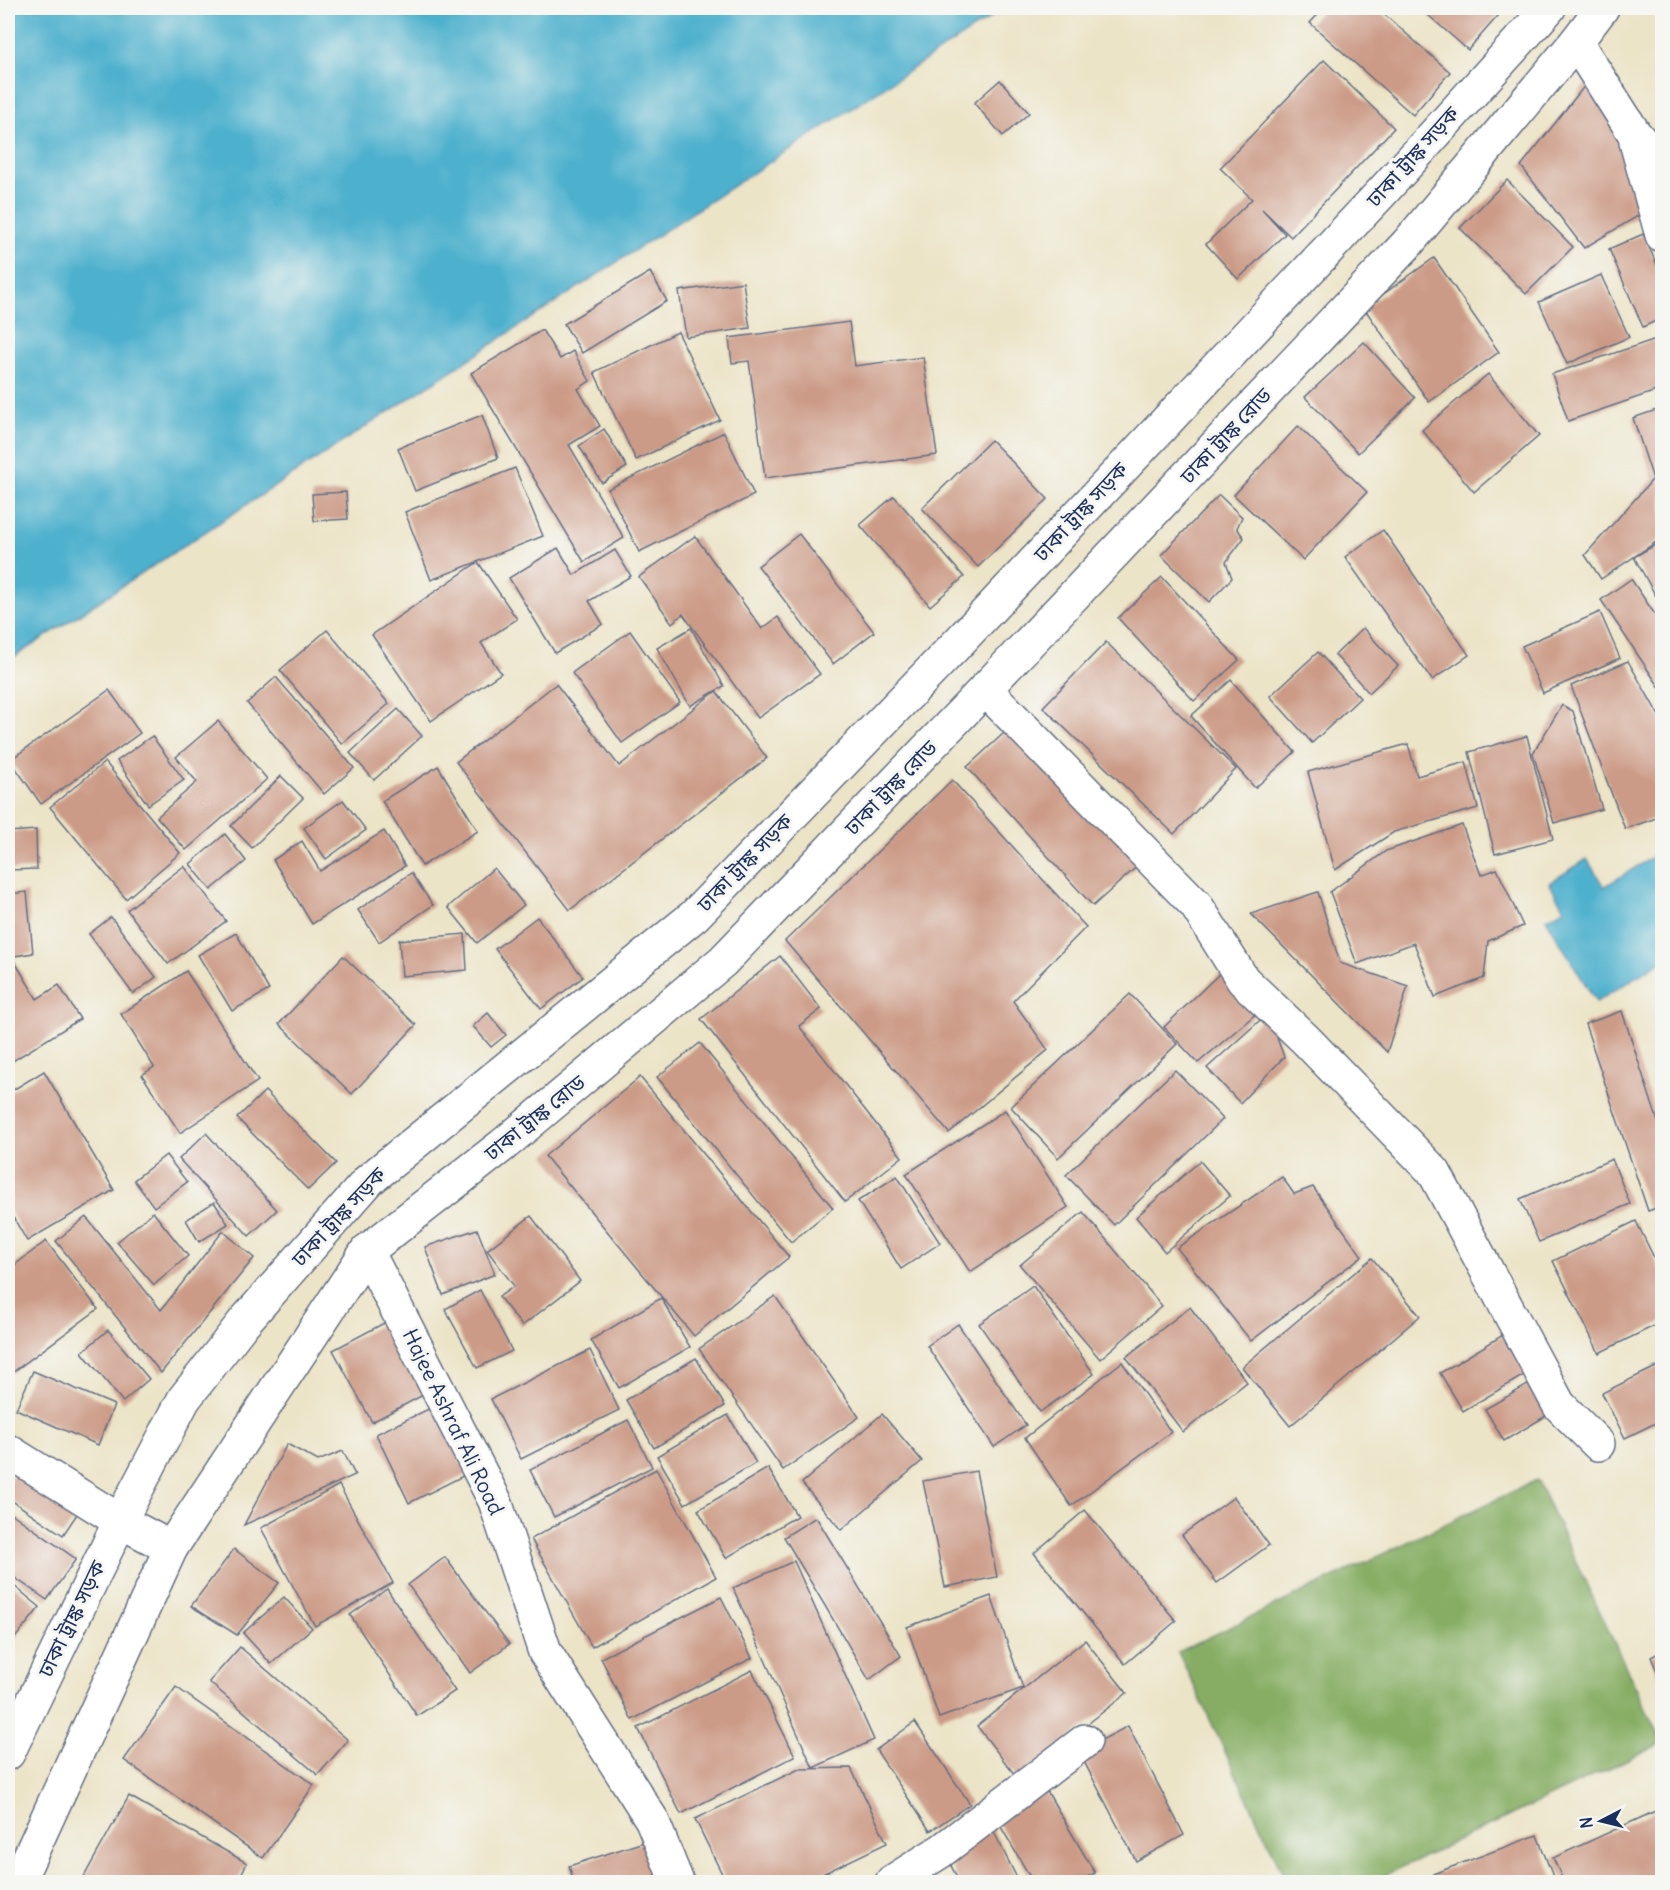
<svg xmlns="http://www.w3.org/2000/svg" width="1670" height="1890" font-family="Delius,'Noto Sans Bengali',sans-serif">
	<rect width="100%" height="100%" fill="#f6f6f2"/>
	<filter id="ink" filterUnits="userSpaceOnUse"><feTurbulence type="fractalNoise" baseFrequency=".0167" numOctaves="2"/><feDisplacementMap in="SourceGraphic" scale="12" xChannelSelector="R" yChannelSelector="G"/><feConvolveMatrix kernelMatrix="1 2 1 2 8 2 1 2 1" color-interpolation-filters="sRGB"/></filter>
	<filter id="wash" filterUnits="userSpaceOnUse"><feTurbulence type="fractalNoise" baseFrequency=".008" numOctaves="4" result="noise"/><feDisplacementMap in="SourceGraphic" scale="24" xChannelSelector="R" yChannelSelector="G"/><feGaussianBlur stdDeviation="1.35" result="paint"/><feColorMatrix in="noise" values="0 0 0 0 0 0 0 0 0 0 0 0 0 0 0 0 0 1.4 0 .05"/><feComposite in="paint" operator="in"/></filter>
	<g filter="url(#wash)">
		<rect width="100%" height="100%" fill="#ece4c7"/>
		<polygon fill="#86ad63" stroke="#506e60" stroke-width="1.5" points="1537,1480 1662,1743 1371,1882 1287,1882 1178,1652"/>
		<g fill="#4eb0cd" stroke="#347096" stroke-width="1.5">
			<polygon points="8,8 1005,8 8,661"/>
			<polygon points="1662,851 1662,961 1596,1002 1546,919 1564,909 1549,883 1587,859 1604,887"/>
		</g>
		<g id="blocks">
			<g fill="#cc9b87">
				<polygon points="1324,8 1377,8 1450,72 1413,115 1310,23"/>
				<polygon points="1420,8 1505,8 1468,50"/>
				<polygon points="1324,60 1394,128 1291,237 1262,209 1285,234 1238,279 1206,244 1252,199 1220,168"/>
				<polygon points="1000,80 1029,113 1003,136 974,103"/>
				<polygon points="1586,84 1624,135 1643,213 1584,248 1521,166"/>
				<polygon points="1507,180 1573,247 1526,294 1460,228"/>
				<polygon points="1643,234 1662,276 1662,318 1643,327 1609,249"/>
				<polygon points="1434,258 1499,352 1429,402 1364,308"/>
				<polygon points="650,272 667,301 582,353 564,324"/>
				<polygon points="1601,275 1629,337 1567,364 1539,302"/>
				<polygon points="743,282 750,328 686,337 679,291"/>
				<polygon points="849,322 855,366 923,357 937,455 765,478 749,361 732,363 729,338"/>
				<polygon points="542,330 560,359 573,351 590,381 578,389 600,426 569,445 624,538 584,562 471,373"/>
				<polygon points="678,332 720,420 636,460 594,372"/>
				<polygon points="1662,337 1662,389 1568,421 1552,374"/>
				<polygon points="1364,342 1415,398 1358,453 1305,397"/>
				<polygon points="1488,374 1539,436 1474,492 1422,430"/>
				<polygon points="1662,408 1662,538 1601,579 1585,555 1653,479 1633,418"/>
				<polygon points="482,415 498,458 415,491 398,448"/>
				<polygon points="1298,426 1367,492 1303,560 1234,495"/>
				<polygon points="604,429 627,467 602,483 579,446"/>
				<polygon points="724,432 754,495 639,552 608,489"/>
				<polygon points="991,440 1048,499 978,567 922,508"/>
				<polygon points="515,468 543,536 431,580 405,512"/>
				<polygon points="346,492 348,519 314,521 312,494"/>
				<polygon points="1219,495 1242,517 1237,528 1244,538 1226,562 1232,578 1209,602 1161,555"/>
				<polygon points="894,496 964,577 930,606 860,525"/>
				<polygon points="1383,530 1469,655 1432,680 1345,557"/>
				<polygon points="799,534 874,632 833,664 758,566"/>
				<polygon points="695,536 762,629 778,617 820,674 758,718 683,614 672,623 639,577"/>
				<polygon points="1662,541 1662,607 1634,557"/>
				<polygon points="558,548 574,575 615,550 631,576 589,601 603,624 555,653 509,578"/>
				<polygon points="478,562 517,619 481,643 501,673 431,721 372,635"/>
				<polygon points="1162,577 1239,660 1194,701 1118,618"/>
				<polygon points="1631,579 1662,625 1662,686 1660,688 1601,600"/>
				<polygon points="1600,612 1620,658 1543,693 1522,646"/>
				<polygon points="691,628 724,686 690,706 657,648"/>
				<polygon points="1363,628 1398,666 1369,693 1335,655"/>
				<polygon points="327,630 389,704 342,744 280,670"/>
				<polygon points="630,631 680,702 622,743 572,673"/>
				<polygon points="1106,642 1236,769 1174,834 1043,707"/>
				<polygon points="1318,652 1360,698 1312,743 1270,696"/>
				<polygon points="1628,661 1662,721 1662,816 1625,829 1571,686"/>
				<polygon points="276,677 354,768 324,794 247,703"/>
				<polygon points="1231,680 1295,752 1255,788 1191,716"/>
				<polygon points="556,684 619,766 716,691 767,758 570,910 456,762"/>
				<polygon points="109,690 140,733 41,804 10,760"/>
				<polygon points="1562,705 1573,711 1602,809 1554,823 1533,753"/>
				<polygon points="398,709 422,736 374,780 350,753"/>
				<polygon points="218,721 267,779 186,850 157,817 197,782 176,757"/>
				<polygon points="1016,722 1142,862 1093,906 967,767"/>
				<polygon points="152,736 184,780 148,805 117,761"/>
				<polygon points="1527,736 1553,839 1495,854 1469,752"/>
				<polygon points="1408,744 1417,776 1466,762 1478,808 1394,832 1335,870 1308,772"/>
				<polygon points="105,762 180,853 126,899 50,807"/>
				<polygon points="438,766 478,831 422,866 382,801"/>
				<polygon points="281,776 303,798 252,848 231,826"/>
				<polygon points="952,780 1086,927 1013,1001 1048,1050 949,1133 785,941"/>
				<polygon points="343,800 366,830 326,859 304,828"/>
				<polygon points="1462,825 1481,875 1497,869 1523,926 1488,941 1484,978 1435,997 1414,943 1357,964 1330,892 1386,851"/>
				<polygon points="36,830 37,869 8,870 8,832"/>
				<polygon points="384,831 405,866 312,924 273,860 302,841 320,871"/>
				<polygon points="225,834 246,861 211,890 190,864"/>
				<polygon points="184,866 226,921 168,964 127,910"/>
				<polygon points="494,868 524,905 477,943 448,907"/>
				<polygon points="411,873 433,905 379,942 358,910"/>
				<polygon points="27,892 33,953 8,957 8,894"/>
				<polygon points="1318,892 1340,963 1408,986 1387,1052 1251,914"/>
				<polygon points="111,917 156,977 133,994 89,934"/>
				<polygon points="537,917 583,977 541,1009 495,949"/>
				<polygon points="236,933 269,990 232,1011 198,955"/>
				<polygon points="465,934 467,970 402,976 399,940"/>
				<polygon points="343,956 416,1025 352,1094 279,1024"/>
				<polygon points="780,956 821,1009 799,1026 902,1157 845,1202 701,1019"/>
				<polygon points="15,962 37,999 59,985 80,1019 8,1064 8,966"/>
				<polygon points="1223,970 1258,1012 1198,1063 1164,1027"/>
				<polygon points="186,971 258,1081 180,1133 142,1075 154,1067 121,1014"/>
				<polygon points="1130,994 1177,1044 1058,1158 1011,1107"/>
				<polygon points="1622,1011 1662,1134 1662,1206 1648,1211 1585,1024"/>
				<polygon points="488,1013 506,1035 491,1047 473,1026"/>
				<polygon points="1268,1013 1284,1057 1240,1103 1207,1068"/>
				<polygon points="700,1043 833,1208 791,1242 657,1077"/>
				<polygon points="1175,1070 1223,1119 1114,1225 1066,1175"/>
				<polygon points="44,1071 114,1190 27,1241 8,1208 8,1093"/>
				<polygon points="640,1077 789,1257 694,1336 545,1156"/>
				<polygon points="265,1091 336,1163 308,1190 237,1118"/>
				<polygon points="1005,1110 1068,1207 970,1272 906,1174"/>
				<polygon points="206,1133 277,1210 249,1236 179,1159"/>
				<polygon points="166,1155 187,1182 154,1207 134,1180"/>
				<polygon points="1612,1159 1630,1204 1539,1242 1520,1199"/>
				<polygon points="1200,1161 1230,1196 1165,1252 1136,1217"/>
				<polygon points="897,1176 940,1243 901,1269 858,1201"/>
				<polygon points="1282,1177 1294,1194 1313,1187 1362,1256 1251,1341 1177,1248"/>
				<polygon points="214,1202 228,1224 199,1242 186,1220"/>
				<polygon points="153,1212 188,1256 154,1285 117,1242"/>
				<polygon points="1083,1212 1162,1306 1100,1359 1020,1265"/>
				<polygon points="531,1216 580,1281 522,1326 499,1297 514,1286 487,1250"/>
				<polygon points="86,1217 161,1310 223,1231 254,1258 161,1373 56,1241"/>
				<polygon points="1636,1221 1662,1274 1662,1322 1599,1353 1553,1261"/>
				<polygon points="477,1229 495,1274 443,1295 425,1247"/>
				<polygon points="46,1241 98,1309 9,1375 8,1373 8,1270"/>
				<polygon points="1372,1258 1420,1316 1290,1426 1242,1367"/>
				<polygon points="1033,1286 1094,1374 1040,1412 979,1324"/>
				<polygon points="480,1290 512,1351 477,1368 445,1309"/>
				<polygon points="775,1296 859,1417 783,1470 699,1349"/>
				<polygon points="661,1298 690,1347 619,1388 591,1340"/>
				<polygon points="1190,1307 1247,1382 1183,1432 1126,1357"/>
				<polygon points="388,1321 427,1393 372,1422 333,1350"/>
				<polygon points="958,1324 1026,1425 994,1447 927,1346"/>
				<polygon points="108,1330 149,1379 123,1402 82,1352"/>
				<polygon points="1508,1332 1531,1371 1463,1411 1440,1373"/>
				<polygon points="590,1350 619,1410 521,1459 491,1399"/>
				<polygon points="696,1358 725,1406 654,1448 626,1400"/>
				<polygon points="1122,1362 1171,1432 1071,1506 1025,1438"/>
				<polygon points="1662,1364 1662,1420 1625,1438 1602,1393"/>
				<polygon points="33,1371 114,1405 98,1445 16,1409"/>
				<polygon points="1533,1382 1551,1413 1504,1441 1485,1409"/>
				<polygon points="435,1406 467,1474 409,1503 376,1434"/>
				<polygon points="882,1414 922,1461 841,1530 802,1483"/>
				<polygon points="728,1415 756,1463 685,1504 657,1456"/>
				<polygon points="628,1420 652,1467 554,1517 530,1470"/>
				<polygon points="287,1444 318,1461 343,1451 355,1475 244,1525"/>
				<polygon points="768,1468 797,1516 726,1558 698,1510"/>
				<polygon points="16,1469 79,1511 63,1535 8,1498 8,1482"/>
				<polygon points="656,1469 716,1577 592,1647 531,1539"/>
				<polygon points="976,1471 997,1577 945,1587 923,1481"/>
				<polygon points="339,1485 393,1583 315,1626 261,1528"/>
				<polygon points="1234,1497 1269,1545 1217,1583 1182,1535"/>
				<polygon points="1085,1510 1176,1621 1125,1664 1034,1553"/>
				<polygon points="8,1511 76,1559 47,1600 8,1573"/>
				<polygon points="816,1517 901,1656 869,1680 784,1537"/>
				<polygon points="234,1549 279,1583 237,1635 191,1606"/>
				<polygon points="445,1557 509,1644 470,1673 408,1585"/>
				<polygon points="794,1561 874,1740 813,1768 733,1588"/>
				<polygon points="8,1581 40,1607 12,1642 8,1638"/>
				<polygon points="387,1589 455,1691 417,1716 350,1615"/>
				<polygon points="991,1596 1023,1688 939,1718 907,1627"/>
				<polygon points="284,1597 312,1628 271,1664 243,1633"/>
				<polygon points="721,1597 752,1658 632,1720 601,1658"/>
				<polygon points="1085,1640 1127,1693 1018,1779 977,1726"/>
				<polygon points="240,1647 348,1740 318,1775 209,1682"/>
				<polygon points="1662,1651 1662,1683 1651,1657"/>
				<polygon points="752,1670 795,1756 681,1814 638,1728"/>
				<polygon points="176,1687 314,1785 263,1858 124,1760"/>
				<polygon points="915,1722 970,1804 930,1831 876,1750"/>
				<polygon points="1128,1726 1184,1835 1136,1861 1079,1752"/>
				<polygon points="851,1768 887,1843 806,1882 726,1882 695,1819 799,1769"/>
				<polygon points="1044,1786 1095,1873 1079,1882 1033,1882 994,1815"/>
				<polygon points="129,1796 247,1863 237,1882 81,1882"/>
				<polygon points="1662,1808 1662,1882 1564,1882 1553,1858"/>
				<polygon points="992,1828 1019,1882 959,1882 944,1851"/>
				<polygon points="1537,1835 1555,1882 1437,1882 1433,1874"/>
				<polygon points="647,1841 660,1882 574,1882 569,1866"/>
			</g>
		</g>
	</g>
	<g filter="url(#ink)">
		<use href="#blocks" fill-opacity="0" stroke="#646e83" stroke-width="1.5"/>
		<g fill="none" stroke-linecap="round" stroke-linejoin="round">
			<g stroke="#646e83" stroke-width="36">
				<g id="minor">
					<polyline points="1576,42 1634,133 1662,167"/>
					<polyline points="1636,142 1662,235"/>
					<polyline points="985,689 1196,905 1243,980 1306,1040 1434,1172 1559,1405 1598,1444"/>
					<polyline points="367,1251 495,1501 545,1652 652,1820 677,1882"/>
					<polyline points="892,1882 941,1851 1085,1741"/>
				</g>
			</g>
			<g stroke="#646e83" stroke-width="36">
				<polyline id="tertiary" points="8,1451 120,1521 171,1548"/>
			</g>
			<g stroke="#646e83" stroke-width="36">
				<g id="secondary">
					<polyline points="8,1753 120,1521 184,1399 244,1322 369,1180 694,916 958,643 1384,190 1549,8"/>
					<polyline points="18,1882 171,1548 367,1251 503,1145 723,961 985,689 1407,244 1576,42 1602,8"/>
				</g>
			</g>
			<use href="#minor" stroke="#fff" stroke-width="33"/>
			<use href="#tertiary" stroke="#fff" stroke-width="33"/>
			<use href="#secondary" stroke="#fff" stroke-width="33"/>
		</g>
	</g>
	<g text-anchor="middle" stroke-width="6" stroke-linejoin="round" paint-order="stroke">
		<g font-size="21" fill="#1b2f5e" stroke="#f6f6f2">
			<text transform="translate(1413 157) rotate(-48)" y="7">ঢাকা ট্রাঙ্ক সড়ক</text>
			<text transform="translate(1226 436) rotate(-47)" y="7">ঢাকা ট্রাঙ্ক রোড</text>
			<text transform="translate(1081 512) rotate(-47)" y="7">ঢাকা ট্রাঙ্ক সড়ক</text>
			<text transform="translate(891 788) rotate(-46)" y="7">ঢাকা ট্রাঙ্ক রোড</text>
			<text transform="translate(745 863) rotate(-46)" y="7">ঢাকা ট্রাঙ্ক সড়ক</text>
			<text transform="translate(535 1118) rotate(-39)" y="7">ঢাকা ট্রাঙ্ক রোড</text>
			<text transform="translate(339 1217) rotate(-47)" y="7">ঢাকা ট্রাঙ্ক সড়ক</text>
			<text transform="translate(453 1422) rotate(64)" y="7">Hajee Ashraf Ali Road</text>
			<text transform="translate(72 1619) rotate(-64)" y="7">ঢাকা ট্রাঙ্ক সড়ক</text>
		</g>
	</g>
	<rect width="1670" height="1890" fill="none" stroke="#f6f6f2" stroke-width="30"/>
	<g transform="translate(1601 1821) rotate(263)" stroke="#f6f6f2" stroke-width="4.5" paint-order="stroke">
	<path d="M0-4.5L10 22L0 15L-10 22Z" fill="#1b2f5e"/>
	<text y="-9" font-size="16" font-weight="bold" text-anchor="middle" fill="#1b2f5e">N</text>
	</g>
</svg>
